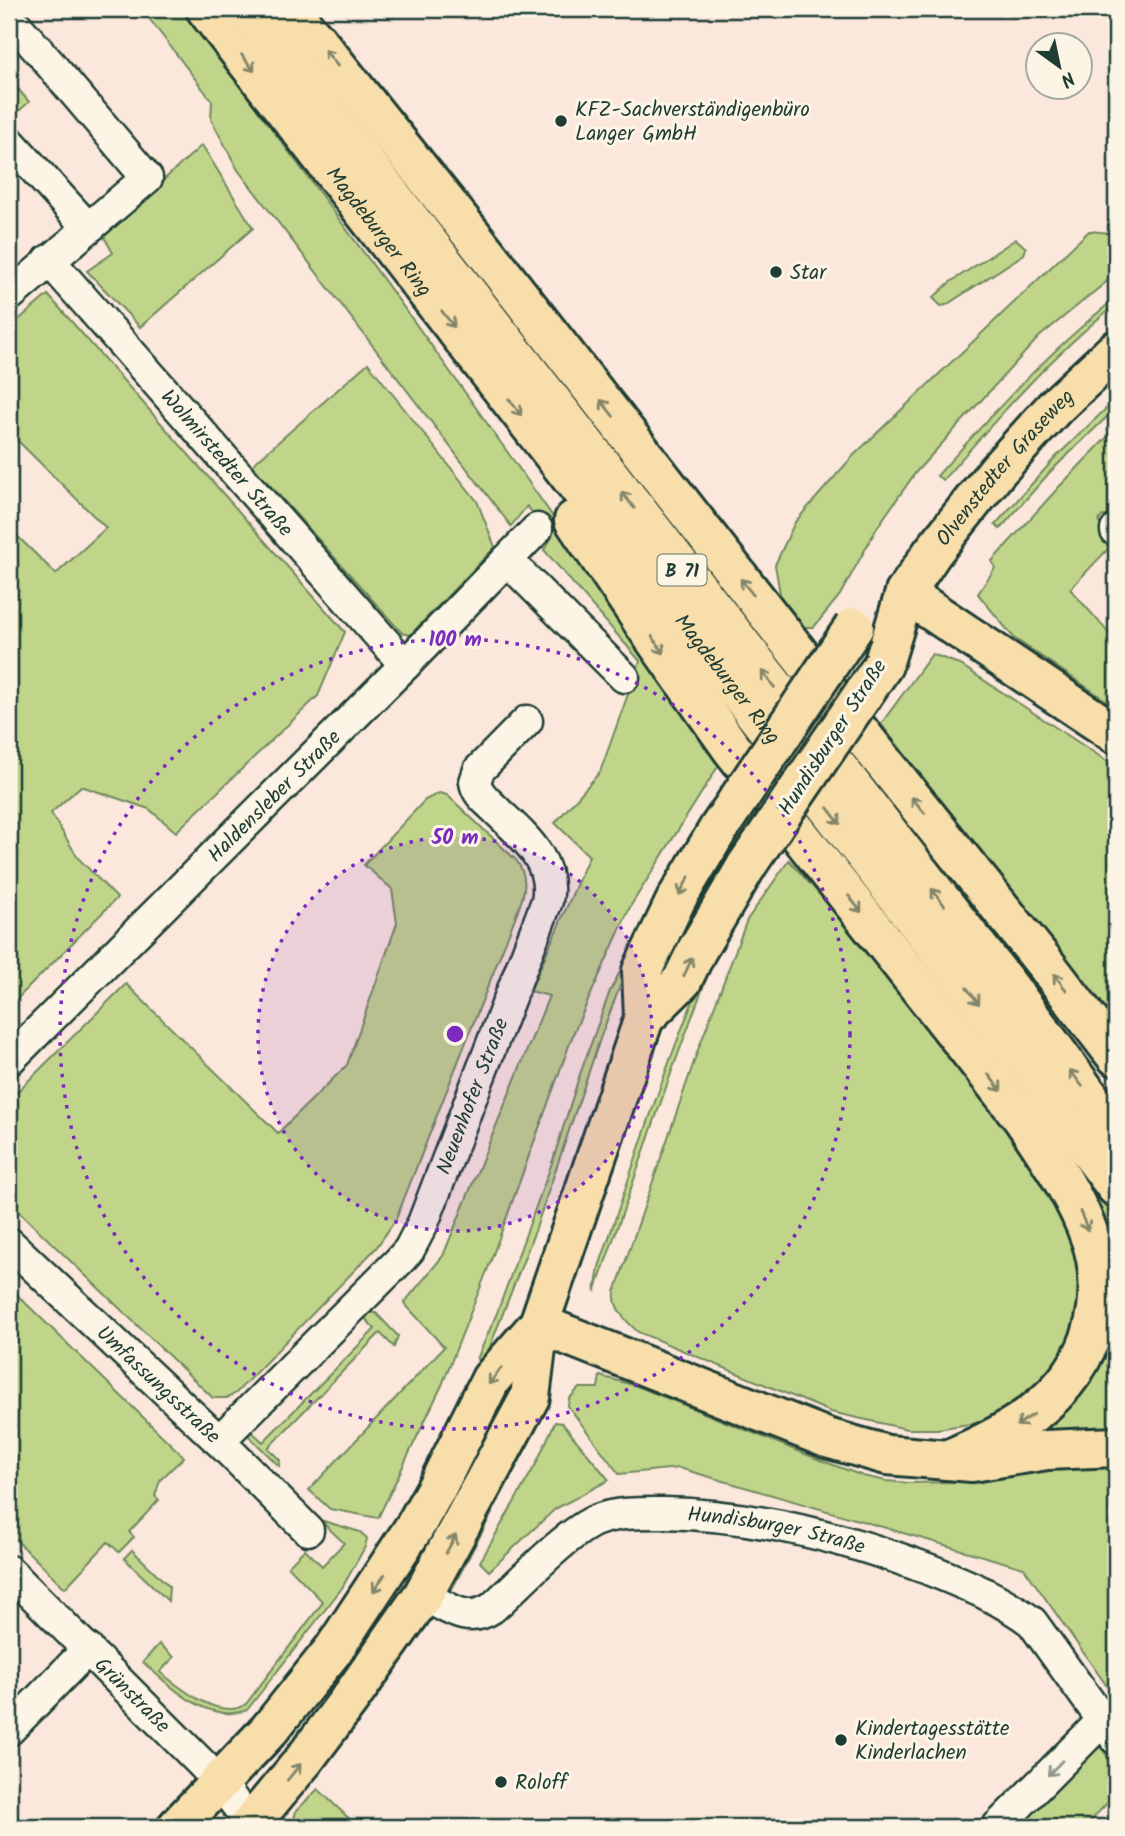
<svg xmlns="http://www.w3.org/2000/svg" width="1125" height="1836" font-family="Kalam,sans-serif">
	<rect width="100%" height="100%" fill="#fbe7db"/>
	<filter id="ink" filterUnits="userSpaceOnUse"><feTurbulence type="fractalNoise" baseFrequency=".0143" numOctaves="2"/><feDisplacementMap in="SourceGraphic" scale="14" xChannelSelector="R" yChannelSelector="G"/><feConvolveMatrix kernelMatrix="1 2 1 2 8 2 1 2 1" color-interpolation-filters="sRGB"/></filter>
	<g filter="url(#ink)">
		<g fill="#c1d58a" stroke="#70895f" stroke-width="2">
			<path d="M142,9H180C370,253 547,506 722,760L630,907L574,1032L490,1263L442,1385L378,1518L330,1509L309,1490L444,1347L404,1303L443,1256L549,996L530,991L589,856L555,823L600,772L640,661L544,550L552,537L527,506L511,526L238,170L211,119L212,101Z"/>
			<polygon points="9,78 29,102 9,120"/>
			<polygon points="202,145 253,228 140,327 87,271 113,253 103,235"/>
			<polygon points="1116,230 1116,274 1039,337 916,472 878,526 840,595 814,627 804,627 781,599 775,565 795,522 853,456 1089,231 1111,233"/>
			<polygon points="1016,239 1026,248 1024,254 946,305 941,306 933,298 949,283"/>
			<polygon points="48,295 345,632 318,696 176,832 149,809 81,786 51,813 78,858 117,898 9,1007 9,528 56,574 106,528 9,432 9,328"/>
			<path d="M1116,298V304C1051,356 998,417 943,480L937,476C993,413 1050,350 1116,298Z"/>
			<polygon points="368,363 477,501 495,547 410,635 402,633 252,465"/>
			<polygon points="1116,399 1116,408 1050,472 1000,529 995,525 1055,458"/>
			<polygon points="1116,428 1116,518 1102,516 1099,521 1109,548 1070,589 1116,641 1116,707 1014,638 978,594 995,568 992,561 1059,487"/>
			<polygon points="932,654 959,664 1116,767 1116,1022 881,724"/>
			<path d="M439,793L447,795L516,860C527,875 526,888 520,905L396,1219L376,1248L236,1393L227,1398H213L9,1202V1100L126,984L278,1133L347,1065L397,923L392,889L364,865L425,800Z"/>
			<polygon points="728,843 736,854 677,953 666,952"/>
			<path d="M789,860L924,1012L1016,1129L1082,1252L1078,1317L1066,1347L1053,1370L1026,1397L995,1415L975,1423L937,1429H907L831,1412L638,1332C626,1321 613,1309 615,1292L698,1050L747,920Z"/>
			<path d="M725,928L670,1076L595,1292L599,1267C638,1153 673,1037 725,928Z"/>
			<polygon points="640,933 601,1036 536,1228 484,1362 477,1359 497,1313 553,1160 579,1077 610,991"/>
			<polygon points="917,948 1116,1212 1116,1433 1036,1437 1112,1304"/>
			<polygon points="9,1287 184,1457 160,1480 155,1496 159,1500 129,1532 134,1537 119,1552 108,1542 65,1588 9,1533"/>
			<polygon points="362,1313 376,1313 398,1336 394,1347 380,1333 268,1448 280,1460 279,1466 245,1432 249,1429 263,1442 375,1329 361,1314"/>
			<polygon points="600,1376 637,1386 820,1460 863,1476 886,1481 909,1483 953,1482 1116,1459 1116,1699 1024,1568 679,1468 619,1474 568,1406 569,1399 579,1388 598,1388"/>
			<polygon points="537,1411 542,1418 451,1591 448,1591 446,1585"/>
			<polygon points="555,1422 562,1423 609,1480 555,1509 489,1571 480,1562 536,1464"/>
			<path d="M320,1520L360,1532L367,1538L365,1547L342,1588L247,1710C209,1725 168,1685 143,1662L159,1644L174,1657L160,1672C180,1688 221,1722 246,1704L323,1602L288,1566L305,1549L322,1566L344,1543Z"/>
			<polygon points="132,1550 169,1586 168,1601 124,1558"/>
			<polygon points="1096,1741 1116,1768 1116,1794 1084,1827 1007,1827"/>
			<polygon points="318,1789 358,1827 292,1827 296,1811"/>
		</g>
		<g fill="none" stroke-linecap="round" stroke-linejoin="round">
			<g stroke="#1f3d34" stroke-width="35">
				<g id="minor">
					<polyline points="9,17 38,50"/>
					<polyline points="9,141 88,228"/>
					<path id="s1" d="M49,260L405,665"/>
					<polyline points="9,296 147,178 45,58"/>
					<polyline points="1116,531 1116,530"/>
					<polyline points="507,560 624,677"/>
					<path id="s2" d="M9,1060L405,665L537,529"/>
					<path id="s3" d="M9,1243L219,1441L308,1530"/>
					<path id="s4" d="M219,1441L400,1260L409,1250L423,1223L547,901C555,859 521,835 494,808C486,800 477,794 475,782L479,770L527,721"/>
					<path id="s5" d="M9,1571L201,1763L220,1783L253,1827"/>
					<path id="s6" d="M423,1595C448,1607 466,1625 492,1608C518,1585 568,1531 597,1520C618,1512 643,1513 665,1513C756,1515 844,1537 928,1569C965,1584 1000,1598 1032,1622L1116,1739"/>
					<polyline points="9,1730 88,1649"/>
					<polyline points="997,1827 1103,1720"/>
				</g>
			</g>
			<g stroke="#1f3d34" stroke-width="44">
				<g id="major">
					<path id="s7" d="M883,665L905,593L932,553L997,471L1055,407L1116,350"/>
					<polyline points="644,1018 682,981 697,950 747,865"/>
					<polyline points="177,1827 269,1730 334,1649 415,1526 438,1485 491,1379 539,1324"/>
					<polyline points="248,1827 304,1760 352,1696 423,1595 530,1397 539,1324 644,1018 642,971 677,898 719,828"/>
				</g>
			</g>
			<g stroke="#1f3d34" stroke-width="44">
				<g id="highway">
					<path id="s8" d="M206,9L826,805L976,999L1116,1187"/>
					<polyline points="246,9 1012,991 1116,1133"/>
					<polyline points="288,9 317,41 472,235 869,744 1047,966 1116,1056"/>
					<path d="M574,520L653,637L732,749L1023,1119C1049,1158 1076,1196 1091,1240C1099,1263 1100,1286 1097,1309C1086,1391 1015,1432 946,1460"/>
					<polyline points="905,593 1116,734"/>
					<polyline points="539,1324 827,1438 887,1455 972,1462 1047,1450 1116,1447"/>
				</g>
			</g>
			<use href="#minor" stroke="#fcf5e5" stroke-width="30"/>
			<use href="#major" stroke="#f8deab" stroke-width="38"/>
			<use href="#highway" stroke="#f8deab" stroke-width="38"/>
			<g stroke="#1f3d34" stroke-width="44" stroke-linecap="butt">
				<g id="major-bridge">
					<polyline points="719,828 854,627"/>
					<polyline points="747,865 883,665"/>
				</g>
			</g>
			<use href="#major-bridge" stroke="#f8deab" stroke-width="38"/>
		</g>
		<defs><path id="oneway-shaft" d="M-6 0H5M1.5-3L5.5 0L1.5 3" fill="none" stroke-width="1.6" stroke-linecap="round" stroke-linejoin="round" transform="scale(1.75)"/></defs>
		<g stroke="#81856a">
			<use href="#oneway-shaft" transform="translate(331 58) rotate(-129)"/>
			<use href="#oneway-shaft" transform="translate(248 63) rotate(52)"/>
			<use href="#oneway-shaft" transform="translate(448 319) rotate(52)"/>
			<use href="#oneway-shaft" transform="translate(515 407) rotate(53)"/>
			<use href="#oneway-shaft" transform="translate(607 408) rotate(-128)"/>
			<use href="#oneway-shaft" transform="translate(628 500) rotate(-128)"/>
			<use href="#oneway-shaft" transform="translate(747 587) rotate(-128)"/>
			<use href="#oneway-shaft" transform="translate(658 645) rotate(55)"/>
			<use href="#oneway-shaft" transform="translate(768 679) rotate(-128)"/>
			<use href="#oneway-shaft" transform="translate(918 805) rotate(-129)"/>
			<use href="#oneway-shaft" transform="translate(834 816) rotate(52)"/>
			<use href="#oneway-shaft" transform="translate(684 886) rotate(119)"/>
			<use href="#oneway-shaft" transform="translate(938 897) rotate(-128)"/>
			<use href="#oneway-shaft" transform="translate(855 904) rotate(52)"/>
			<use href="#oneway-shaft" transform="translate(688 967) rotate(-65)"/>
			<use href="#oneway-shaft" transform="translate(1060 982) rotate(-127)"/>
			<use href="#oneway-shaft" transform="translate(973 996) rotate(53)"/>
			<use href="#oneway-shaft" transform="translate(1076 1078) rotate(-127)"/>
			<use href="#oneway-shaft" transform="translate(995 1083) rotate(52)"/>
			<use href="#oneway-shaft" transform="translate(1084 1221) rotate(67)"/>
			<use href="#oneway-shaft" transform="translate(495 1376) rotate(127)"/>
			<use href="#oneway-shaft" transform="translate(1025 1420) rotate(147)"/>
			<use href="#oneway-shaft" transform="translate(451 1544) rotate(-61)"/>
			<use href="#oneway-shaft" transform="translate(379 1583) rotate(124)"/>
			<use href="#oneway-shaft" transform="translate(294 1772) rotate(-51)"/>
		</g>
		<use stroke="#8e998c" href="#oneway-shaft" transform="translate(1055 1768) rotate(134)"/>
	</g>
	<circle cx="455" cy="1034" r="197" fill="#7b2cbf" fill-opacity=".12"/>
	<g fill="none" stroke="#7b2cbf" stroke-width="3.5" stroke-dasharray="3.5 7">
		<circle cx="455" cy="1034" r="197"/>
		<circle cx="455" cy="1034" r="395"/>
	</g>
	<g fill="#1f3d34" stroke="#fcf5e5" stroke-width="2.5">
		<circle cx="561" cy="121" r="7"/>
		<circle cx="776" cy="272" r="7"/>
		<circle cx="841" cy="1740" r="7"/>
		<circle cx="501" cy="1782" r="7"/>
	</g>
	<g text-anchor="middle" stroke-width="6" stroke-linejoin="round" paint-order="stroke">
		<rect fill="#fcf5e5" stroke="#617469" stroke-width="2" x="657.5" y="554.5" width="49" height="31" rx="5"/>
		<g font-size="19" font-weight="bold" fill="#1f3d34">
			<text x="682" y="577">B 71</text>
		</g>
		<g font-size="21" fill="#1f3d34" stroke="#fcf5e5" text-anchor="start">
			<text x="575" y="116">KFZ-Sachverständigenbüro<tspan x="575" dy="24">Langer GmbH</tspan></text>
			<text x="790" y="279">Star</text>
			<text x="855" y="1735">Kindertagesstätte<tspan x="855" dy="24">Kinderlachen</tspan></text>
			<text x="515" y="1789">Roloff</text>
		</g>
		<g font-size="21" fill="#1f3d34" stroke="#fcf5e5">
			<text dy="7" stroke="none"><textPath href="#s8" startOffset="282">Magdeburger Ring</textPath></text>
			<text dy="7" stroke="none"><textPath href="#s1" startOffset="270">Wolmirstedter Straße</textPath></text>
			<text dy="7" stroke="none"><textPath href="#s7" startOffset="236">Olvenstedter Graseweg</textPath></text>
			<text dy="7" stroke="none"><textPath href="#s8" startOffset="849">Magdeburger Ring</textPath></text>
			<text transform="translate(832 737) rotate(-57)" y="7">Hundisburger Straße</text>
			<text dy="7" stroke="none"><textPath href="#s2" startOffset="374">Haldensleber Straße</textPath></text>
			<text dy="7" stroke="none"><textPath href="#s4" startOffset="436">Neuenhofer Straße</textPath></text>
			<text dy="7" stroke="none"><textPath href="#s3" startOffset="206">Umfassungsstraße</textPath></text>
			<text dy="7" stroke="none"><textPath href="#s6" startOffset="394">Hundisburger Straße</textPath></text>
			<text dy="7" stroke="none"><textPath href="#s5" startOffset="175">Grünstraße</textPath></text>
		</g>
	</g>
	<circle cx="455" cy="1034" r="10" fill="#7b2cbf" stroke="#fcf5e5" stroke-width="3.5"/>
	<g font-size="21" text-anchor="middle" font-weight="bold" fill="#7b2cbf" stroke="#fcf5e5" stroke-width="6" stroke-linejoin="round" paint-order="stroke">
		<text x="455" y="646">100 m</text>
		<text x="455" y="844">50 m</text>
	</g>
	<rect width="1125" height="1836" fill="none" stroke="#fcf5e5" stroke-width="35"/>
	<rect x="18" y="18" width="1090" height="1801" fill="none" stroke="#1f3d34" stroke-width="2.5" filter="url(#ink)"/>
	<g transform="translate(1059 66) rotate(147)"><circle r="33" fill="#fcf5e5" stroke="#a4ab9e" stroke-width="2"/>
	<path d="M0-5L12 26L0 18L-12 26Z" fill="#1f3d34"/>
	<text y="-10" font-size="19" font-weight="bold" text-anchor="middle" fill="#1f3d34">N</text>
	</g>
</svg>
